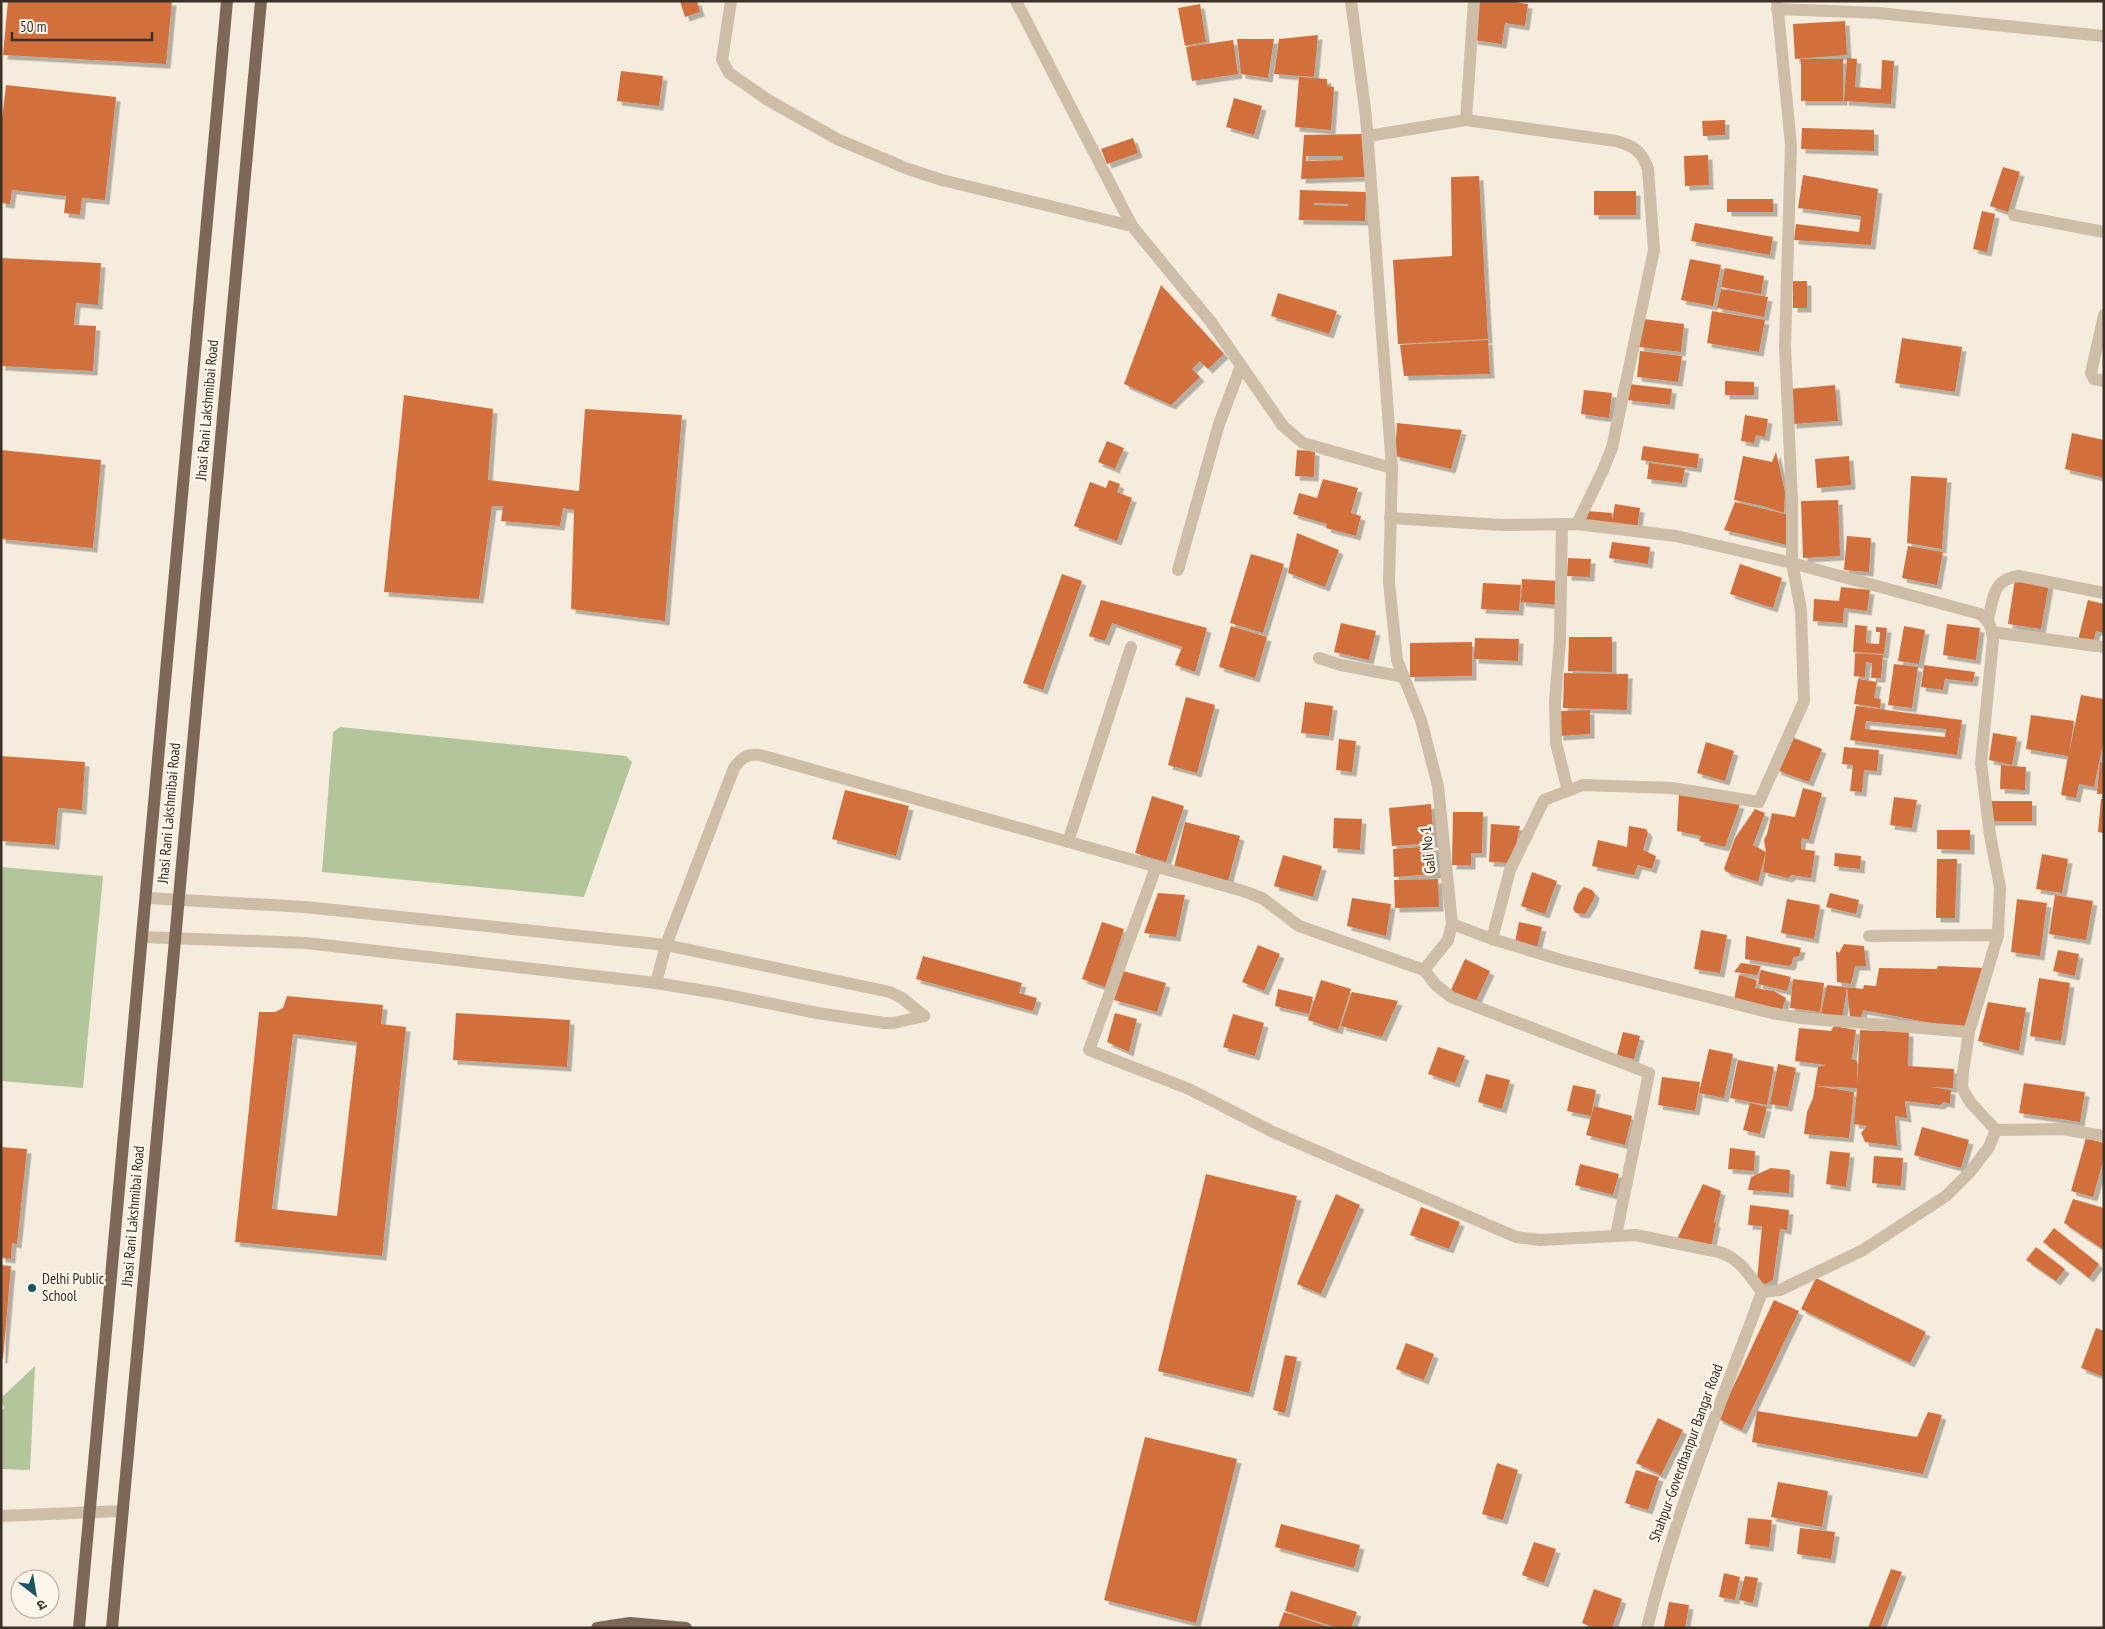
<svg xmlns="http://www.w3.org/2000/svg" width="2105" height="1629" font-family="'PT Sans Narrow','Noto Sans Devanagari',sans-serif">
	<defs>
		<filter id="shadow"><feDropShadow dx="4.5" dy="4.5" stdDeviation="0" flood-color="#0004"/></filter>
	</defs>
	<rect width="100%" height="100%" fill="#f5ecdd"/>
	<g fill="#b3c59b">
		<polygon points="340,727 626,756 632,762 584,897 322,872 333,732"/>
		<polygon points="1,867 103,876 83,1088 1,1081"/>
		<polygon points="35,1366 30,1470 1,1469 1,1411 4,1408 1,1398"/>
	</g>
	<g fill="#d16f3e" fill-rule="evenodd" filter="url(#shadow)">
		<polygon points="8,1 172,1 166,64 3,55"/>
		<polygon points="680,1 697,1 700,12 685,17"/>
		<polygon points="1479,1 1508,1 1528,4 1525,26 1505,23 1502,44 1473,40"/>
		<polygon points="1200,4 1206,42 1185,46 1178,8"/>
		<polygon points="1845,21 1847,55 1795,59 1793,24"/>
		<polygon points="1318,35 1314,77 1274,74 1279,39"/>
		<polygon points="1237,39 1274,39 1268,78 1241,74"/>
		<polygon points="1233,40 1238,74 1192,81 1186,47"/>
		<polygon points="1847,58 1857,59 1855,87 1881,89 1882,60 1894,61 1891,104 1844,101"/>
		<rect x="1801" y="59" width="42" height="42"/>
		<polygon points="621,71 663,76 659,106 617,101"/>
		<polygon points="1299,77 1327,79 1327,86 1334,87 1331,130 1295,127"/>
		<polygon points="6,85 116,97 105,200 82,198 80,215 64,213 66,196 12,190 10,204 1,203 1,128"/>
		<polygon points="1234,98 1262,106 1254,135 1226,127"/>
		<polygon points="1725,120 1725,135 1703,136 1702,121"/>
		<polygon points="1802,128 1874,130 1874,151 1801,149"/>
		<path d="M1362,134L1365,177L1301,179L1304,135ZM1306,156H1343V160L1306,161Z"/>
		<polygon points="1133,138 1138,153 1107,164 1101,149"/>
		<polygon points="1708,155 1709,185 1685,186 1684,156"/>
		<polygon points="2003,167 2020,172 2008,212 1990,206"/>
		<polygon points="1803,175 1878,189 1871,245 1794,240 1796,224 1859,232 1861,216 1798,208"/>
		<polygon points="1479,176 1488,339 1398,344 1393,260 1452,256 1451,177"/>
		<path d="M1300,190L1366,192L1365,221L1299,220ZM1314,203L1348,204V206L1314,205Z"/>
		<rect x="1594" y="191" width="42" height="24"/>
		<rect x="1727" y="199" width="46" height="13"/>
		<polygon points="1982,211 1995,214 1987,252 1973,249"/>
		<polygon points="1695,223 1773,237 1770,255 1691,241"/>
		<polygon points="1,258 101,263 98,305 76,303 74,325 96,326 93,371 1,366"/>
		<polygon points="1690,259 1721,265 1713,306 1681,300"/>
		<polygon points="1725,268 1764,276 1761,294 1721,287"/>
		<rect x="1793" y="281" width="14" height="27"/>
		<polygon points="1161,285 1224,354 1208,369 1200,361 1192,369 1200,377 1171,405 1124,384"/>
		<polygon points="1721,289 1768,297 1764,317 1717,308"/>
		<polygon points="1278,293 1337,311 1329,334 1271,316"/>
		<polygon points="1712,311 1765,320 1759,352 1707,343"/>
		<polygon points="1643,319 1684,324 1681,352 1639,347"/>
		<polygon points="1902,338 1962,347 1955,392 1895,383"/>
		<polygon points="1488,340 1490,374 1404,376 1400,345"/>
		<polygon points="1640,351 1682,356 1678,382 1637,377"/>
		<polygon points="1725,381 1754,382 1754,395 1725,395"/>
		<polygon points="1629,384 1672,389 1670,405 1627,400"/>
		<polygon points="1835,385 1838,421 1792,424 1790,389"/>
		<polygon points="1584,390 1612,393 1609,418 1581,414"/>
		<polygon points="404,395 493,409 488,480 579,491 585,409 682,415 665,621 571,609 574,510 563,508 560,526 501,521 503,506 492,506 479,599 384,592"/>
		<polygon points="1745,415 1768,419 1765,437 1756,435 1754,443 1741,441"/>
		<polygon points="1397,423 1462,430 1451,469 1395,456"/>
		<polygon points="2072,433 2104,440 2104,478 2065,469"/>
		<polygon points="1107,441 1124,448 1115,469 1098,462"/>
		<polygon points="1643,446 1699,454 1697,468 1641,460"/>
		<polygon points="1,450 101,460 93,548 1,539"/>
		<polygon points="1297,450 1315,451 1314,477 1295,476"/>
		<polygon points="1776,452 1785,492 1784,513 1763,506 1734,500 1743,456 1772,462"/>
		<polygon points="1849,456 1851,485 1817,488 1815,459"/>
		<polygon points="1649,463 1685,468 1682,483 1647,479"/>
		<polygon points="1911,476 1947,478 1942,549 1907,543"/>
		<polygon points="1323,479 1358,488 1351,513 1361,516 1356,536 1326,528 1327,524 1293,514 1299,493 1317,498"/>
		<polygon points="1109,480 1120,484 1117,492 1132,498 1117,541 1074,526 1090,482 1106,488"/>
		<polygon points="1838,500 1840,556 1803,558 1801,501"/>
		<polygon points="1735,502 1789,515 1787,545 1724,530"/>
		<polygon points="1615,504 1640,508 1637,529 1582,524 1587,511 1612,513 1612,520"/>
		<polygon points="1297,533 1339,550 1325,587 1288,573"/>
		<polygon points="1847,536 1871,538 1869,572 1844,570"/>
		<polygon points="1612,542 1650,547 1648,564 1609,558"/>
		<polygon points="1908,546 1943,552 1937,585 1902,578"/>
		<polygon points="1251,554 1284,564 1263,633 1230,623"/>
		<polygon points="1568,558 1591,559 1590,577 1567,576"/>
		<polygon points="1740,564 1782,578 1773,608 1730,594"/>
		<polygon points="1062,574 1082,581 1043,690 1023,683"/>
		<polygon points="1522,579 1560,581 1559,605 1521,602"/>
		<polygon points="2015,579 2049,584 2041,629 2008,624"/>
		<polygon points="1483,583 1521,585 1519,611 1481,609"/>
		<polygon points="1841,587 1870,590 1867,611 1844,608 1843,623 1813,621 1814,599 1839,601"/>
		<polygon points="1101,600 1207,628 1195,672 1175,665 1182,647 1112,623 1105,641 1089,636"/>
		<polygon points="2088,600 2104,604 2104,633 2096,631 2093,643 2078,640"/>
		<polygon points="1341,623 1376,631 1369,660 1334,652"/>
		<polygon points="1947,624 1980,628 1976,660 1943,655"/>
		<polygon points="1855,625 1867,626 1866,643 1879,644 1880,632 1876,632 1876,627 1887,628 1884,654 1853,652"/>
		<polygon points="1231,626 1267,637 1255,678 1219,667"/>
		<polygon points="1904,626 1925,630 1919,664 1898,661"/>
		<polygon points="1569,637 1612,637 1612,672 1568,671"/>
		<polygon points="1475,638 1519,639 1518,661 1474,659"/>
		<polygon points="1472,642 1472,676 1410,677 1410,643"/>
		<polygon points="1855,653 1883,655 1881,678 1871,678 1872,663 1866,662 1865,677 1854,676"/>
		<polygon points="1894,664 1918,667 1912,708 1888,705"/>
		<polygon points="1924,665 1975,672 1973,682 1945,679 1943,690 1921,687"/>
		<polygon points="1564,673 1628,674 1627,710 1563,708"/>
		<polygon points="1858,679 1877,682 1874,698 1881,699 1880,708 1854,704"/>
		<polygon points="2081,695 2104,699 2104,739 2094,787 2079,784 2076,798 2061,795 2068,756 2026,749 2031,715 2074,721 2069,754"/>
		<polygon points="1186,697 1215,705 1197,773 1168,765"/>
		<polygon points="1305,702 1333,706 1329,736 1301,733"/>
		<path d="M1856,706L1962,720L1957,755L1850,740ZM1866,721L1946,729L1945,737L1865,729Z"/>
		<polygon points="1590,710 1590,734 1559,736 1558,711"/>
		<polygon points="1993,733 2017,737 2012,765 1989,760"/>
		<polygon points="1789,736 1822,749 1809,782 1776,770"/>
		<polygon points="1339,739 1356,741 1352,772 1336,770"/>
		<polygon points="1706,742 1734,751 1725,781 1697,773"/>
		<polygon points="1844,747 1879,750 1877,771 1864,770 1862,792 1850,791 1853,765 1842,764"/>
		<polygon points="1,756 85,762 82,810 58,808 55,845 1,841"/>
		<polygon points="2100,762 2104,763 2104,794 2097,794"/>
		<polygon points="2001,765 2026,767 2025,790 2000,789"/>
		<polygon points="1803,788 1822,793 1809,840 1802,838 1801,843 1801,849 1815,851 1811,878 1792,875 1788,878 1763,872 1766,852 1758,882 1727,872 1724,869 1735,838 1755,809 1765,813 1753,845 1766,852 1764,840 1767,834 1772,813 1795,817"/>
		<polygon points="845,790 909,806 896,856 832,839"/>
		<polygon points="1679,793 1740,804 1725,847 1699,841 1701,836 1677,831"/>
		<polygon points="1152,796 1184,806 1166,862 1135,853"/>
		<polygon points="1894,797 1917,800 1912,828 1890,825"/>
		<polygon points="2101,799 2104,799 2104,833 2098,832"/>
		<rect x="1989" y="801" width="43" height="20"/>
		<polygon points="1431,804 1434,843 1392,846 1389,808"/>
		<polygon points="1453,812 1483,812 1482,853 1471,853 1471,865 1452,865"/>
		<polygon points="1334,818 1362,819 1360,850 1333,848"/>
		<polygon points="1185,822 1240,836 1227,885 1173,871"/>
		<polygon points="1491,824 1520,826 1512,863 1489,862"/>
		<polygon points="1629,826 1646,829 1648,833 1643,850 1656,856 1652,869 1638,865 1634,875 1592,866 1598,840 1627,847"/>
		<polygon points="1937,830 1970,830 1970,850 1937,849"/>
		<polygon points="1435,846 1437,874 1394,877 1393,849"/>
		<polygon points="1835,853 1861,856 1860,869 1834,866"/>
		<polygon points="2042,854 2068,859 2062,893 2036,889"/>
		<polygon points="1283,855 1322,866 1313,897 1274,886"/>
		<polygon points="1937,859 1957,859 1955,918 1936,918"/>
		<polygon points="1532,872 1557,881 1545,914 1521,906"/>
		<polygon points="1438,879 1439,907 1395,908 1394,880"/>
		<polygon points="1584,887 1592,890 1595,894 1593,901 1585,914 1576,913 1573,909 1578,894"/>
		<polygon points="1158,893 1185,895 1176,937 1144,933"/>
		<polygon points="1830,893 1859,900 1856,914 1826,907"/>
		<polygon points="2055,895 2093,901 2086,940 2049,934"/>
		<polygon points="1352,898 1391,904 1386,936 1347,926"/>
		<polygon points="1787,899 1820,905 1814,939 1781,933"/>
		<polygon points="2017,899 2047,903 2040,956 2011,952"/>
		<polygon points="1102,922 1124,929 1105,987 1082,979"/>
		<polygon points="1519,922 1542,927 1537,947 1515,942"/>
		<polygon points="1701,930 1727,935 1720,973 1694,969"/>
		<polygon points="1746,936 1801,948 1799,956 1793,957 1792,964 1789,966 1745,959"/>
		<polygon points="1844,944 1864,946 1866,966 1855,966 1851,984 1837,982 1836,951 1839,953"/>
		<polygon points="1258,945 1280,954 1264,991 1242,982"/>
		<polygon points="2058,950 2079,954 2075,976 2053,971"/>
		<polygon points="923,956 1022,983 1019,993 1037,998 1033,1011 916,979"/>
		<polygon points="1465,959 1490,971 1475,1003 1450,992"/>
		<polygon points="1741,963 1761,966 1757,975 1734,972"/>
		<polygon points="1938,966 1987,968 1968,1027 1936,1024 1863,1010 1861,1018 1850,1017 1847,988 1842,1018 1821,1013 1827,985 1863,989 1864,985 1876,986 1879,968 1937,969"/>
		<polygon points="1761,970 1791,977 1787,991 1758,984"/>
		<polygon points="1123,971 1166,983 1157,1012 1114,1000"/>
		<polygon points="1739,975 1757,980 1755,988 1774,991 1786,998 1781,1012 1734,1000"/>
		<polygon points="2039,978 2070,983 2061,1041 2030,1036"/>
		<polygon points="1793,979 1824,983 1820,1012 1790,1008"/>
		<polygon points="1321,980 1351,989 1338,1030 1308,1020"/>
		<polygon points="1278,989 1313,997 1309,1014 1275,1006"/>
		<polygon points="1352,992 1398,1001 1382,1037 1341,1026"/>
		<path d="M287,996L383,1005L381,1024L406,1027L382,1256L235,1242L259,1012H275L283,1008ZM293,1034L357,1042L337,1216L272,1209Z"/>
		<polygon points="1988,1002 2026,1008 2019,1051 1978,1041"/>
		<polygon points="456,1013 570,1020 567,1067 453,1060"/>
		<polygon points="1115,1013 1137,1019 1129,1052 1107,1042"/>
		<polygon points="1233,1014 1264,1023 1255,1056 1223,1047"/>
		<polygon points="1834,1026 1856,1030 1852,1058 1850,1058 1857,1061 1857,1084 1860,1030 1909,1032 1908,1066 1954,1069 1953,1088 1930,1087 1951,1090 1950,1104 1944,1102 1940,1105 1905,1101 1907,1118 1895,1116 1897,1146 1865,1142 1861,1133 1867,1126 1854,1124 1857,1088 1816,1086 1854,1092 1849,1138 1804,1134 1807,1112 1813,1098 1818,1067 1826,1065 1795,1061 1799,1028 1831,1031"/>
		<polygon points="1623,1032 1640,1036 1634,1059 1617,1055"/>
		<polygon points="1438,1047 1465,1056 1455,1083 1428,1074"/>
		<polygon points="1709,1049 1733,1054 1724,1098 1699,1093"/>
		<polygon points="1738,1060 1774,1067 1767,1105 1730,1098"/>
		<polygon points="1778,1064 1796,1068 1788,1107 1770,1104"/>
		<polygon points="1486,1074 1510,1080 1502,1109 1478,1102"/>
		<polygon points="1662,1077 1700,1082 1695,1111 1658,1105"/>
		<polygon points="2024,1083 2085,1092 2080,1122 2019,1113"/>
		<polygon points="1573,1085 1596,1090 1591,1116 1567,1111"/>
		<polygon points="1750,1103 1767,1107 1760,1134 1743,1130"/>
		<polygon points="1594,1106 1632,1116 1625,1145 1586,1135"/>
		<polygon points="1922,1127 1969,1140 1961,1168 1914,1155"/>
		<polygon points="2086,1138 2104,1143 2104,1158 2093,1197 2071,1191"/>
		<polygon points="1,1147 27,1149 17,1244 12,1243 11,1259 1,1258"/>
		<polygon points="1730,1148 1755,1151 1754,1171 1728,1169"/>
		<polygon points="1830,1151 1850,1153 1846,1187 1826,1184"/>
		<polygon points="1874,1156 1903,1158 1901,1186 1872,1183"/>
		<polygon points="1580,1164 1619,1174 1613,1195 1575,1185"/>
		<polygon points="1771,1168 1790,1170 1789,1193 1748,1190 1751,1177"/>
		<polygon points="1206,1174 1297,1196 1249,1393 1158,1371"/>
		<polygon points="1703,1184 1721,1191 1714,1222 1716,1223 1711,1247 1677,1239"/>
		<polygon points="1336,1194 1360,1205 1321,1294 1297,1284"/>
		<polygon points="2073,1199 2104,1208 2104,1250 2064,1223"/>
		<polygon points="1750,1205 1789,1210 1787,1230 1780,1229 1773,1280 1765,1284 1757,1280 1762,1226 1748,1225"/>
		<polygon points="1421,1207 1460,1222 1449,1249 1410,1235"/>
		<polygon points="2054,1228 2099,1264 2089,1278 2043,1242"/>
		<polygon points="2036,1247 2065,1269 2056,1281 2026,1260"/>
		<polygon points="1,1265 11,1266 3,1359 1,1359"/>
		<polygon points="1816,1278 1926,1332 1910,1363 1801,1309"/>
		<polygon points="1774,1300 1799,1311 1742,1430 1718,1419"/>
		<polygon points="2096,1328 2104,1331 2104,1377 2081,1368"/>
		<polygon points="1406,1343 1434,1354 1424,1380 1396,1369"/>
		<polygon points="1285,1355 1297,1357 1285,1413 1273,1410"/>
		<polygon points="1757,1411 1917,1437 1928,1412 1942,1415 1923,1474 1752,1442"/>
		<polygon points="1658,1418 1683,1430 1661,1475 1636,1463"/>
		<polygon points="1145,1437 1237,1459 1196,1623 1104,1600"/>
		<polygon points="1497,1463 1518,1470 1503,1520 1482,1514"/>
		<polygon points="1636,1470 1659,1477 1648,1510 1625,1503"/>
		<polygon points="1778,1482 1828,1491 1822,1527 1771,1517"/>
		<polygon points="1748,1518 1772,1520 1769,1547 1745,1544"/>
		<polygon points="1281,1524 1360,1545 1354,1568 1275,1547"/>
		<polygon points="1800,1528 1835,1532 1831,1559 1797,1554"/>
		<polygon points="1534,1542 1556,1549 1544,1583 1522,1575"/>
		<polygon points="1891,1569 1902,1572 1880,1628 1868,1628"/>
		<polygon points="1724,1573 1740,1577 1735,1600 1719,1597"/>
		<polygon points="1745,1576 1758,1578 1753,1603 1739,1600"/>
		<polygon points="1594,1589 1622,1599 1612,1628 1595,1628 1582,1623"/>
		<polygon points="1291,1591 1357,1612 1351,1628 1338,1628 1285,1611"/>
		<polygon points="1669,1602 1689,1605 1685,1628 1664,1627"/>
		<polygon points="1284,1612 1329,1627 1329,1628 1278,1628"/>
	</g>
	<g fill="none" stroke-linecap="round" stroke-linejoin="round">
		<g stroke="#cebda7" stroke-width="12">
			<polyline points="731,1 722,60 729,73 768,100 837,139 908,169 942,180 1132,226 1211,322 1283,426 1303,443 1392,468"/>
			<polyline points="1016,1 1132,226"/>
			<polyline points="1351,1 1366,117 1392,468 1389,582 1397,660 1421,720 1438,786 1452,924 1448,940 1424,970"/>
			<polyline points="1777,9 1878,13 2104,36"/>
			<path d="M1466,120L1616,141C1634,146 1642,151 1648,169L1654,250L1612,448L1603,470L1577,524"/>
			<polyline points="1368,136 1466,120 1474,1"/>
			<polyline points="2014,215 2104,232"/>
			<polyline points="2104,315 2091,373 2094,379 2104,381"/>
			<path d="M1390,518L1502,525L1577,524L1676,536L1792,563L1980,614C1990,621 1992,628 1993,640L1981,763L1990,835L2000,887L1998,935L1969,1032L1963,1072L1962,1088L1970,1102L1996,1130L1989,1147L1970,1172L1946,1196L1863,1250L1780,1290L1762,1292"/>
			<polyline points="1562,524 1560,641 1555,701 1556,743 1568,791"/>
			<polyline points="1178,570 1219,424 1241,366"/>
			<path d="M1988,619C1994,598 1992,579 2019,576L2104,593"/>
			<polyline points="1992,632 2104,647"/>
			<polyline points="1319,658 1341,665 1404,677"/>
			<polyline points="1068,842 1131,647"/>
			<path d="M1156,867L1089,1050L1189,1089L1273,1132L1516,1237L1540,1240L1635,1235L1719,1252C1741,1259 1748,1274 1762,1292"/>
			<polyline points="147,898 305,907 666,945 890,992 902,998 924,1016"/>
			<polyline points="1452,924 1492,939 1561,960 1772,1013 1801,1018 1969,1032"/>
			<polyline points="1869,936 1998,935"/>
			<polyline points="143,937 306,943 656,983 723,994 817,1013 884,1023 894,1023 924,1016"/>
			<polyline points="1492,939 1510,870 1544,800 1583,785 1672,788 1759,802 1804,701 1801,610 1792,563 1792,501 1785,346 1791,145 1777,1"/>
			<path d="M656,983L666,945L734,768C742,757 747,754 760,755L1243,891L1262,898L1299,926L1424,970L1436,985L1451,997L1649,1073L1616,1235"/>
			<polyline points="1996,1130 2062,1129 2104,1136"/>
			<polyline points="1,1516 122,1511"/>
			<path d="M1647,1628C1675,1513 1721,1403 1762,1292"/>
		</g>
		<g stroke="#7d6858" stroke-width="12">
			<polyline points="79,1628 227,1"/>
			<polyline points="112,1628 261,1"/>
			<polyline points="597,1628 630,1623 686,1628"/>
		</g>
	</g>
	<circle fill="#195560" stroke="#fcf5ea" stroke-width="2" cx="32" cy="1288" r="5"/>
	<g text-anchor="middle" stroke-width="5" stroke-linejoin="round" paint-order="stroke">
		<g font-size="15" fill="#3a3028" stroke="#fcf5ea">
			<text transform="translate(207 410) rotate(-85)" y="5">Jhasi Rani Lakshmibai Road</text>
			<text transform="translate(169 813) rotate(-85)" y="5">Jhasi Rani Lakshmibai Road</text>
			<text transform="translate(1428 850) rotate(-96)" y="5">Gali No 1</text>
			<text transform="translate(133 1216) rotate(-85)" y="5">Jhasi Rani Lakshmibai Road</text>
			<text transform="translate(1686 1453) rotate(-70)" y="5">Shahpur-Goverdhanpur Bangar Road</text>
		</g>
		<g font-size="15" fill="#3a3028" stroke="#fcf5ea" text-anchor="start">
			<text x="42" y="1284">Delhi Public<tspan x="42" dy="17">School</tspan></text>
		</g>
	</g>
	<rect width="2105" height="1629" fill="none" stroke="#3a3028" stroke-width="5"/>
	<g transform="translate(35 1594) rotate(149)"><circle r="24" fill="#fcf5ea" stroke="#aea69c"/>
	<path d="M0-4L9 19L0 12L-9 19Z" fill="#195560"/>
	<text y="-8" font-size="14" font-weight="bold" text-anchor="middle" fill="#3a3028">उ</text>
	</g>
	<path d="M12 32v8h140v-8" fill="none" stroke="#3a3028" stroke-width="2.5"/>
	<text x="20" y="32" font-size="15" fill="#3a3028" stroke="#fcf5ea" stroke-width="4" paint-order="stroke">50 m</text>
</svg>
